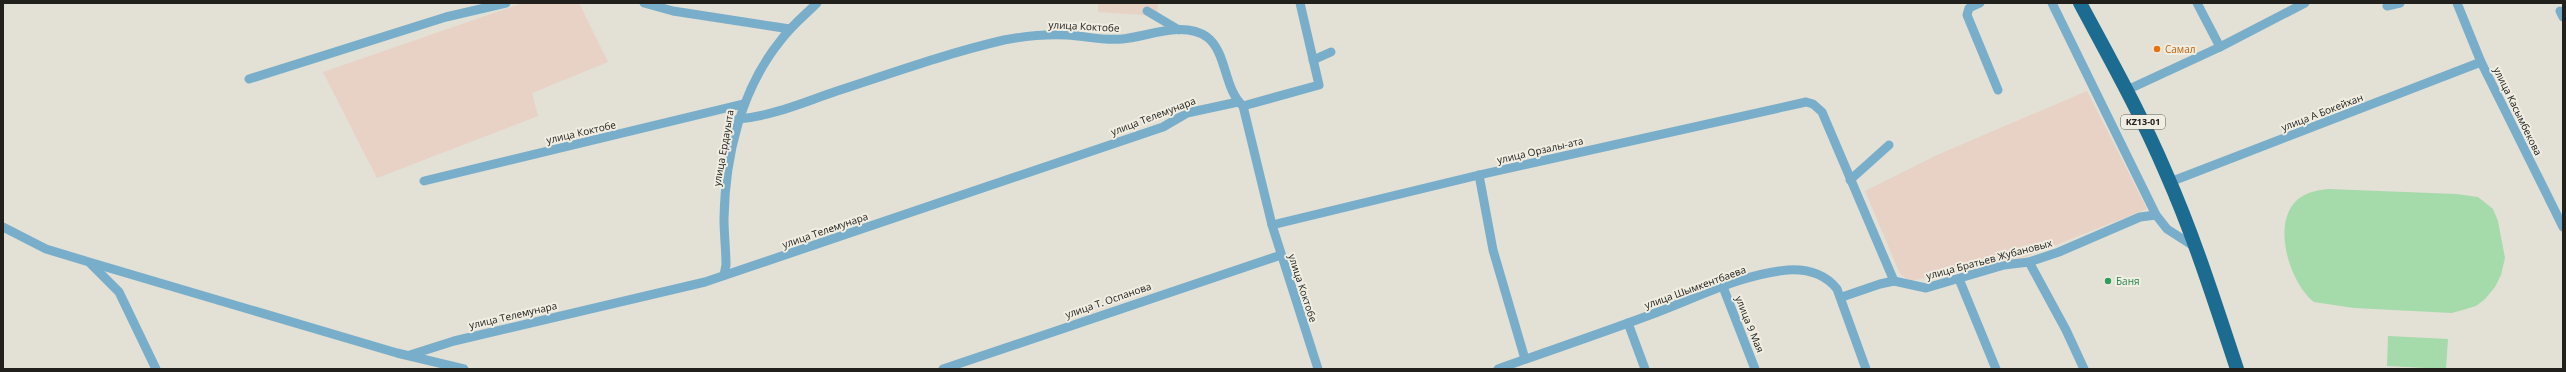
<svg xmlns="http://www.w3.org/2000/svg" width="2566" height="372" font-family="'Open Sans',sans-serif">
	<rect width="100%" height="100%" fill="#e3e0d5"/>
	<g fill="#e8d1c5">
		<polygon points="523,3 579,3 608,62 532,93 538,116 377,178 323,72"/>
		<polygon points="1098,3 1158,3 1157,16 1098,12"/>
		<polygon points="2087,91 2147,209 2025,257 1910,281 1900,274 1865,191 1937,155"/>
	</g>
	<g fill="#a5daab">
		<path d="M2328,189L2456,194L2478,197L2493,209L2498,221L2505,258L2501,275L2495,287L2485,299L2476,306L2452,313L2354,308L2314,302C2289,283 2269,218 2301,197C2309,192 2318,190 2328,189Z"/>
		<polygon points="2388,336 2448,339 2446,369 2387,366"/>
	</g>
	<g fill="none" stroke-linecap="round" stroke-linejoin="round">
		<g stroke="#79aecb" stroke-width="9">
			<polyline points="644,3 673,11 790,29"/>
			<polyline points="1980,3 1969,8 1967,15 1998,90"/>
			<polyline points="2052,3 2156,215 2167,229 2195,247"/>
			<polyline points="2197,3 2220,47"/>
			<polyline points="2457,3 2481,62 2563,227"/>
			<polyline points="2387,6 2400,3"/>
			<polyline points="1147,11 1179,30"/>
			<polyline points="2560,11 2563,17"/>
			<polyline points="1313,60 1331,52"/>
			<polyline points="249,79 446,17 506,3"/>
			<polyline points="2127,90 2220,47 2305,3"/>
			<polyline points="1243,106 1319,85 1300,3"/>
			<path d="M738,119C773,116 804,102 837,91C892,73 948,53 1004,40C1025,36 1046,34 1067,35C1085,36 1104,41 1122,39C1147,37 1183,20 1207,37C1227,52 1224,90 1243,106L1272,225L1318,369"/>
			<polyline points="1479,175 1493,250 1525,359"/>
			<polyline points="1850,180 1889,145"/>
			<polyline points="424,181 743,104"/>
			<polyline points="2170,182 2481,62"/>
			<polyline points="1272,225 1479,175 1806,102 1813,104 1822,112 1894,281"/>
			<polyline points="3,227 46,249 89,262 397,353 464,369"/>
			<polyline points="2029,262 2066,330 2084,369"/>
			<polyline points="90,263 119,292 156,369"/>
			<path d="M724,275L726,265C726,250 724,234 724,219C725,156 741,89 781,40C791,26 805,15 817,3"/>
			<polyline points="1959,279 1996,369"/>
			<polyline points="1723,287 1755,369"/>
			<polyline points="1842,297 1880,284 1894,281 1926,288 2004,265 2029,262 2059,252 2140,217 2156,215"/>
			<polyline points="1628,323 1645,369"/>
			<polyline points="410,355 454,341 705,282 1163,127 1187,113 1238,102"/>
			<polyline points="943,369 1281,255"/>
			<path d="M1498,369C1551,350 1605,332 1658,312C1700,296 1743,274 1788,270C1807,269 1825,274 1837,289L1866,369"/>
		</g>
		<path stroke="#1b6c90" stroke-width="14" d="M2080,3C2110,59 2141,114 2166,173C2194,236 2215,303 2237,369"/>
	</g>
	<circle fill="#e8710a" stroke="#f0ede2" stroke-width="1.5" cx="2157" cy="49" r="4"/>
	<circle fill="#2e9e5b" stroke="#f0ede2" stroke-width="1.5" cx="2108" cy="281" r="4"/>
	<g text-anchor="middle" stroke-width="4" stroke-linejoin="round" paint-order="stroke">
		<rect fill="#f0ede2" stroke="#5f5e57" stroke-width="1" x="2121" y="115" width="44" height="14" rx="3"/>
		<g font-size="9" font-weight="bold" fill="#21201c">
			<text x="2143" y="125">KZ13-01</text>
		</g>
		<g font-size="10" fill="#21201c" stroke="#f0ede2">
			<text transform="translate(1084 26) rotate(3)" y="4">улица Коктобе</text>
			<text transform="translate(2518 111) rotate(64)" y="4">улица Касымбекова</text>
			<text transform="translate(2322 112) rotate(-21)" y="4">улица А Бокейхан</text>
			<text transform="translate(1153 116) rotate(-21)" y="4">улица Телемунара</text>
			<text transform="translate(581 132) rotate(-13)" y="4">улица Коктобе</text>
			<text transform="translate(723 148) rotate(-80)" y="4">улица Ердауыта</text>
			<text transform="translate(1540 150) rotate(-13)" y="4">улица Орзалы-ата</text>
			<text transform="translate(825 230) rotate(-19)" y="4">улица Телемунара</text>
			<text transform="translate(1989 259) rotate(-15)" y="4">улица Братьев Жубановых</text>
			<text transform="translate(1695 287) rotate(-20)" y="4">улица Шымкентбаева</text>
			<text transform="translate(1303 288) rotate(72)" y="4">улица Коктобе</text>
			<text transform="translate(1108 300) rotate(-19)" y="4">улица Т. Оспанова</text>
			<text transform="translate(513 315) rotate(-13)" y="4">улица Телемунара</text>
			<text transform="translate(1750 324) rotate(68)" y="4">улица 9 Мая</text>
		</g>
		<g font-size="10" fill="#c56008" stroke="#f0ede2" text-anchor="start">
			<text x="2165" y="53">Самал</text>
		</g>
		<g font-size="10" fill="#27864d" stroke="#f0ede2" text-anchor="start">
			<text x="2116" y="285">Баня</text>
		</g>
	</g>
	<rect width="2566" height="372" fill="none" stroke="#21201c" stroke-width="8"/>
</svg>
